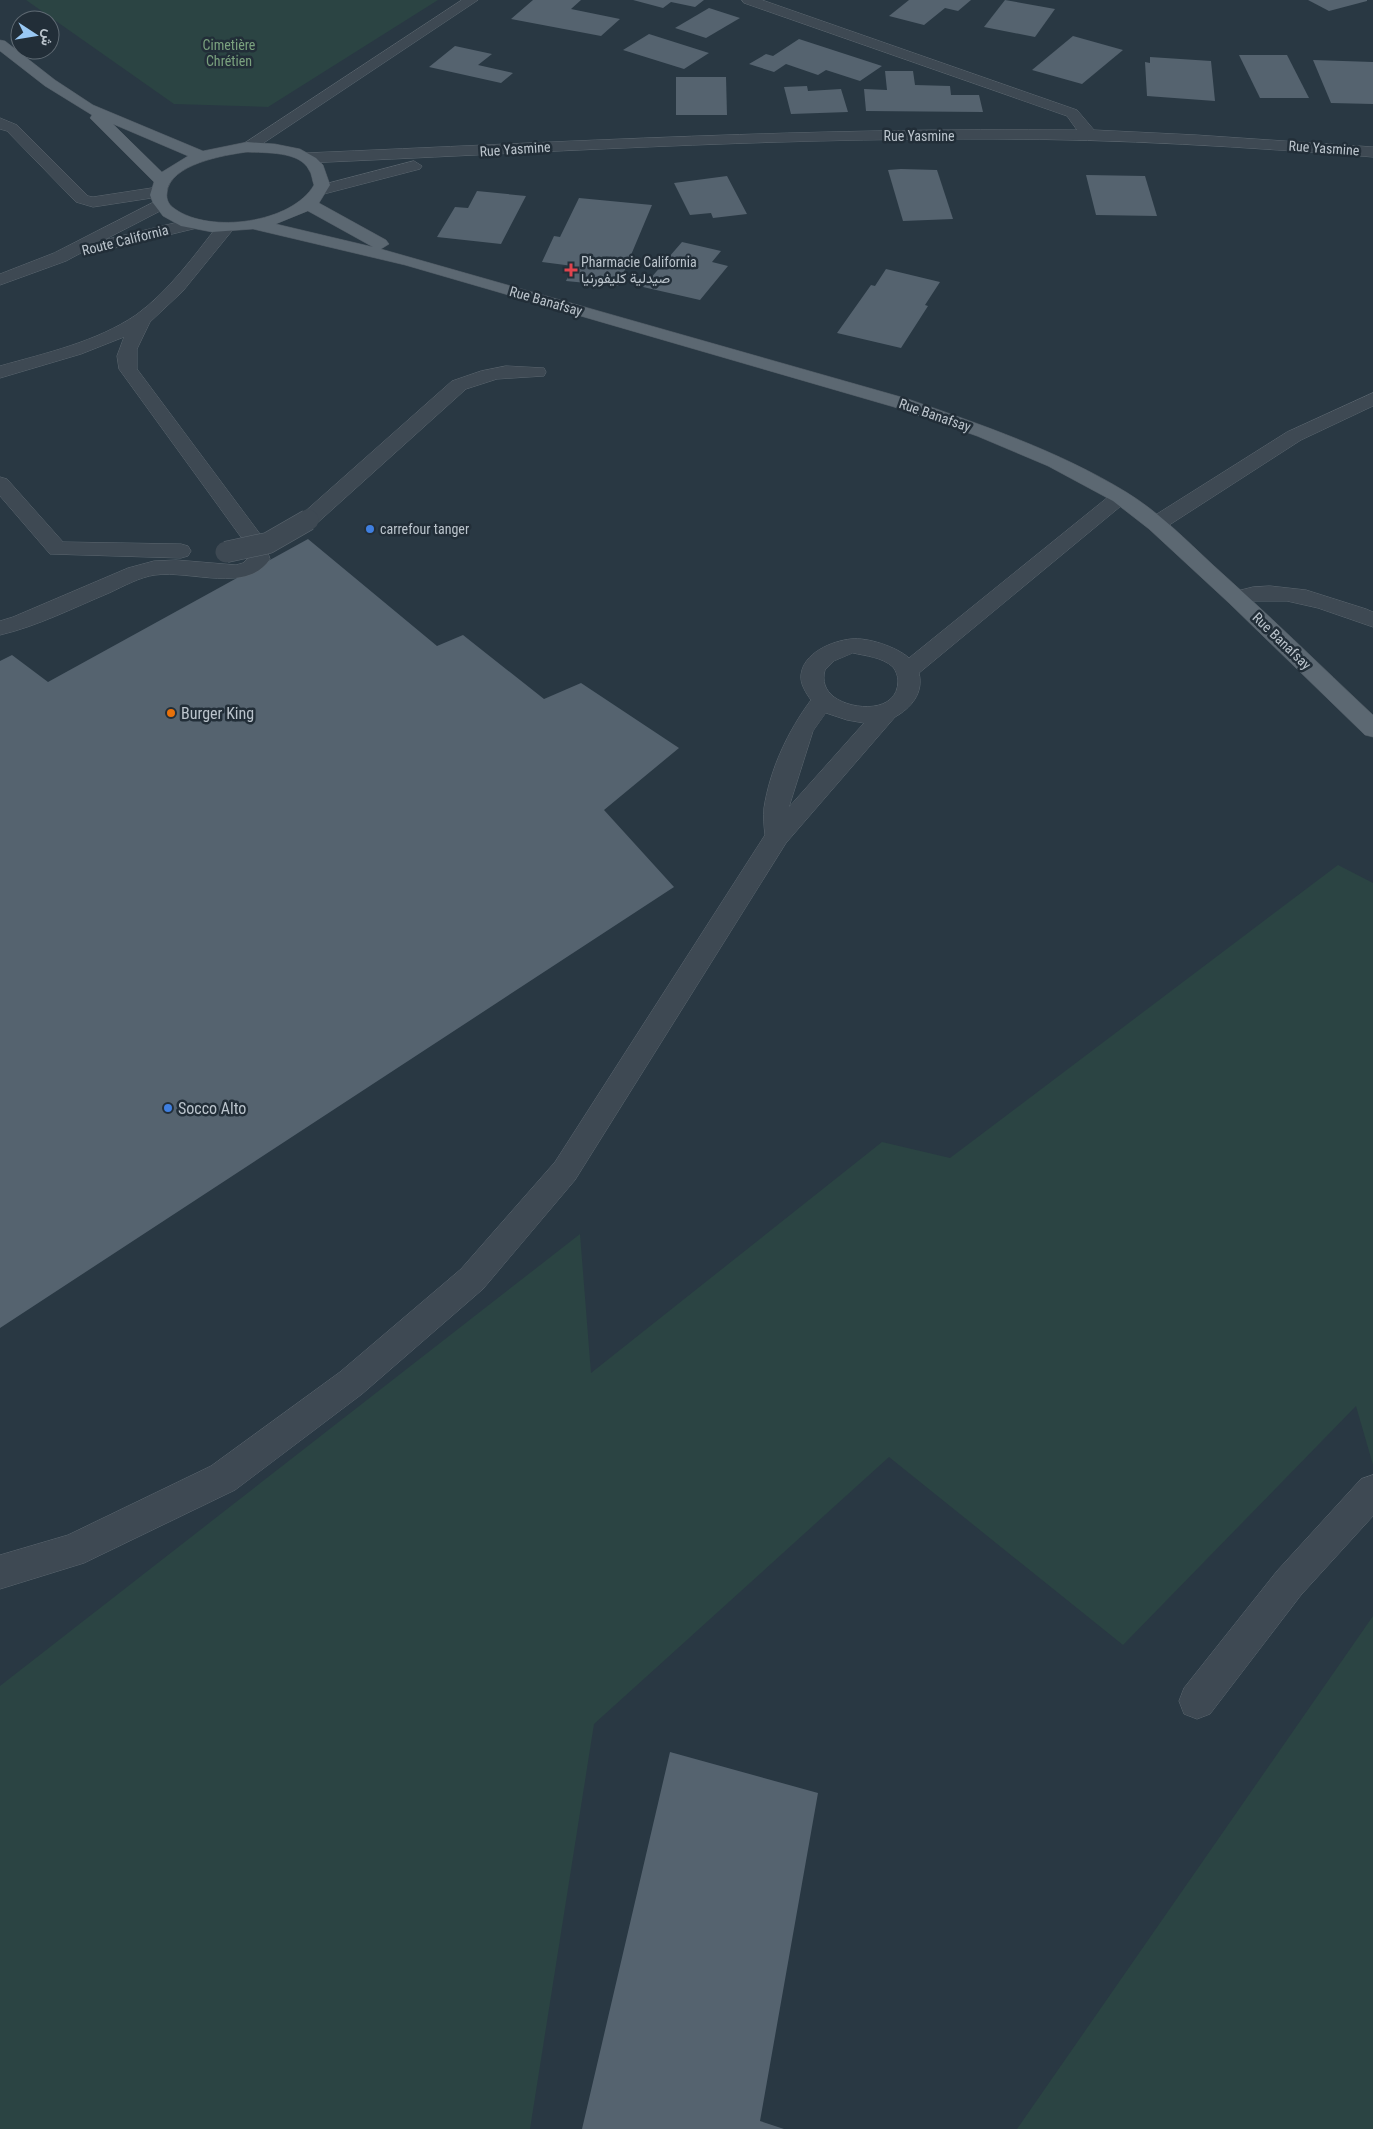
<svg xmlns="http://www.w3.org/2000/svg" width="1373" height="2129" font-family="'Roboto Condensed',Vazirmatn,sans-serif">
	<rect width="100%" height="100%" fill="#293843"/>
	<g fill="#2b4443">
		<polygon points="26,0 438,0 268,107 174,104"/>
		<polygon points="1338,865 1373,883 1373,1465 1356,1406 1123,1645 889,1457 594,1724 530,2129 0,2129 0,1686 580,1234 591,1373 882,1142 950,1158"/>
		<polygon points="1373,1616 1373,2129 1017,2129"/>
	</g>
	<g fill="#55636f">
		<polygon points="533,0 581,0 571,9 620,19 601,36 511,19"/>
		<polygon points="633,0 704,0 695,7 671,2 663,8"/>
		<polygon points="909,0 971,0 958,11 945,8 924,25 889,16"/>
		<polygon points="1005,0 1055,9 1035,37 984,27"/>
		<polygon points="1308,0 1367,0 1367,1 1329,11"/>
		<polygon points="709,8 740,18 706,38 675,28"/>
		<polygon points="649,34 709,53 684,69 623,50"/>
		<polygon points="1073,36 1123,50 1082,84 1032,70"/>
		<polygon points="799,39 882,66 860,81 826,70 818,75 786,64 774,72 749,64 766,54 773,56"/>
		<polygon points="455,46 492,54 478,65 513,73 501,83 429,67"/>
		<polygon points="1239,55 1287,55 1309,98 1260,98"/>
		<polygon points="1150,57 1211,61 1215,101 1147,96 1145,62 1150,63"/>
		<polygon points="1313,60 1373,62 1373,104 1331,103"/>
		<polygon points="885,71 913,71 915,85 950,86 951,95 979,95 983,112 866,111 864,89 887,90"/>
		<polygon points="676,77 726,77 727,115 676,115"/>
		<polygon points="807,86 808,91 841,89 848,112 791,114 784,87"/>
		<polygon points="901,169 937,170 953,219 903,221 888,170"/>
		<polygon points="1086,175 1145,176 1157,216 1096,215"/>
		<polygon points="727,176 747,214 713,218 711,213 690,215 674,183"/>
		<polygon points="477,191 526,196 501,244 437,237 455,207 468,208"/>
		<polygon points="579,198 652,205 618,286 566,281 573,266 542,262 554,236 560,237"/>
		<polygon points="682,242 721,251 712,262 728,266 700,300 643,287"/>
		<polygon points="886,269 940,282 925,305 928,306 901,348 837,333 871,285 875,286"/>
		<polygon points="308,539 437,646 463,635 544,699 581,683 679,748 604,810 674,887 0,1328 0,661 12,655 48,682"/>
		<polygon points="670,1752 818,1793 760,2121 784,2129 582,2129"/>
	</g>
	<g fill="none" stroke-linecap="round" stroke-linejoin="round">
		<g stroke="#5c6770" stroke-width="1">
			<g id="minor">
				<polygon points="462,0 478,0 253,150 241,150 239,147"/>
				<path d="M742,0H762L1077,110L1094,130L1196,135L1373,147V157C1246,147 1120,139 992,139C764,138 535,153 306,163L298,158L306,153C563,142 820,127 1077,130L1067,116L744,3Z"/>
				<polygon points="0,118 17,125 88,196 93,197 158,187 166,192 158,197 93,207 76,202 7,131 0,129"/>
				<polygon points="414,161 422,166 420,169 320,195 312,190 314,187"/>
				<polygon points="160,199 166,200 168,204 166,208 104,240 191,219 197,220 199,224 197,228 102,251 96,250 94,246 66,261 0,285 0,274 54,253"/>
				<path d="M225,223L231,224L233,228L231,232L183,291L150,322L137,349V369L263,538L270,559C247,594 191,570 155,575C140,577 124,586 109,593C73,608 38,626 0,635V621L13,617L128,568L154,561L176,560L236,565L243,563L248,558L246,544L119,369L117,356L124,337L81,354L0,378V366C46,353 96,342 136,315C169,291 194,256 219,224Z"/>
				<polygon points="506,366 544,368 546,372 544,376 497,379 466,389 315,525 308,526 301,525 298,520 301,515 452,381 481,371"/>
				<polygon points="1373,393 1373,406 1301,440 1163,529 1156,530 1149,529 1146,524 1149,519 1287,432"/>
				<polygon points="0,477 7,479 63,542 181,544 188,546 191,551 188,556 181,558 50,554 0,496"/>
				<path d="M1120,491L1127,493L1130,497L1127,501L919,673C924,693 911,708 895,717L786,843L575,1180L483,1289L362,1394L235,1490L84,1563L0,1589V1555L68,1535L211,1466L340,1372L461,1269L555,1162L765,835C764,826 763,816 764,808C770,769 788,731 811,700C806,693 800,684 801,675C803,653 832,641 851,639C867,637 897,647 909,658L1113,493ZM853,653C866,656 882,657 893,667C896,671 898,676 898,681C898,713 853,711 834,697C825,690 822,681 825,670L834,661ZM826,713L847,720L864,723L789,807L813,731Z"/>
				<polygon points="1270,586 1306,590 1366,609 1373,612 1373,627 1318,608 1287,601 1253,601 1237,605 1229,603 1226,598 1229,593 1253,587"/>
				<polygon points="1373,1475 1373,1516 1301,1595 1210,1714 1197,1719 1184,1714 1179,1701 1184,1688 1277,1571 1361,1479"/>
			</g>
		</g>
		<g stroke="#4a555f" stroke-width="1">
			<path id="major" d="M0,40L5,41L55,80L93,105L203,151L247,142L275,144L300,149L316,158L323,165L330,185L319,203L386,240L389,244L381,249L908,399C982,425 1059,451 1126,492C1159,512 1186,540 1213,565C1268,614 1320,665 1373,715V737L1365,735L1229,603L1149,529L1113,501L1048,466L977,436L894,407L405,265L253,229L212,232L181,226L163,216L153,203L150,195L154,182L90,118L92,115L45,86L0,51ZM113,124L188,156L162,172ZM247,152C265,153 300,151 309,170C312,174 312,180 314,185C292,223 210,234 175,209C169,205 166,200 167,193C169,164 225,155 247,152ZM308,211L373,247L276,224Z"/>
		</g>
		<use href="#minor" fill="#3e4953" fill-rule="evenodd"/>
		<use href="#major" fill="#5c6872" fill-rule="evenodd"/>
		<g stroke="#5c6770" stroke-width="22" stroke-linecap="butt">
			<polyline id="minor-bridge" points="226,552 268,543 308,520"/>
		</g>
		<use href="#minor-bridge" stroke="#3e4953" stroke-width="21"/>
	</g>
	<path fill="#e0444e" stroke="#222e38" stroke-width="2" d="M568.5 262.5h5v5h5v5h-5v5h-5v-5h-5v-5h5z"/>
	<g fill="#3f7fe0" stroke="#222e38" stroke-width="2">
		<circle cx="370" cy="529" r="5"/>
		<circle cx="168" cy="1108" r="5"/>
	</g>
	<circle fill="#e8710a" stroke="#222e38" stroke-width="2" cx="171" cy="713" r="5"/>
	<g text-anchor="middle" stroke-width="5" stroke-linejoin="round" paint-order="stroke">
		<g font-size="14" fill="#7aa17e" stroke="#222e38">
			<text x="229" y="50">Cimetière<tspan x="229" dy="16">Chrétien</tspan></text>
		</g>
		<g font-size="14" fill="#bbc4cc" stroke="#222e38">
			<text x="919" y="141">Rue Yasmine</text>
			<text transform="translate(1324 148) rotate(4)" y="5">Rue Yasmine</text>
			<text transform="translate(515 149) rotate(-4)" y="5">Rue Yasmine</text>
			<text transform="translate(125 240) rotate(-14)" y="5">Route California</text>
			<text transform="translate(546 301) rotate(16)" y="5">Rue Banafsay</text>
			<text transform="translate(935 415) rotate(19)" y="5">Rue Banafsay</text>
			<text transform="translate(1282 641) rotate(44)" y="5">Rue Banafsay</text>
		</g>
		<g font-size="14" fill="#bbc4cc" stroke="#222e38" text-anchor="start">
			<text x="581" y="267">Pharmacie California<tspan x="581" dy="16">صيدلية كليفورنيا</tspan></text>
			<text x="380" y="534">carrefour tanger</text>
		</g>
		<g font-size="16" fill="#bbc4cc" stroke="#222e38" text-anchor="start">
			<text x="181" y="719">Burger King</text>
			<text x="178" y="1114">Socco Alto</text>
		</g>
	</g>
	<g transform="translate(35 35) rotate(102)"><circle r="24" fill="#222e38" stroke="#5f6a73"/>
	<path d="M0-4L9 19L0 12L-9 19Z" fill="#99c8f3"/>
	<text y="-8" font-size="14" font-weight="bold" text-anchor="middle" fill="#bbc4cc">ش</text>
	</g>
</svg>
